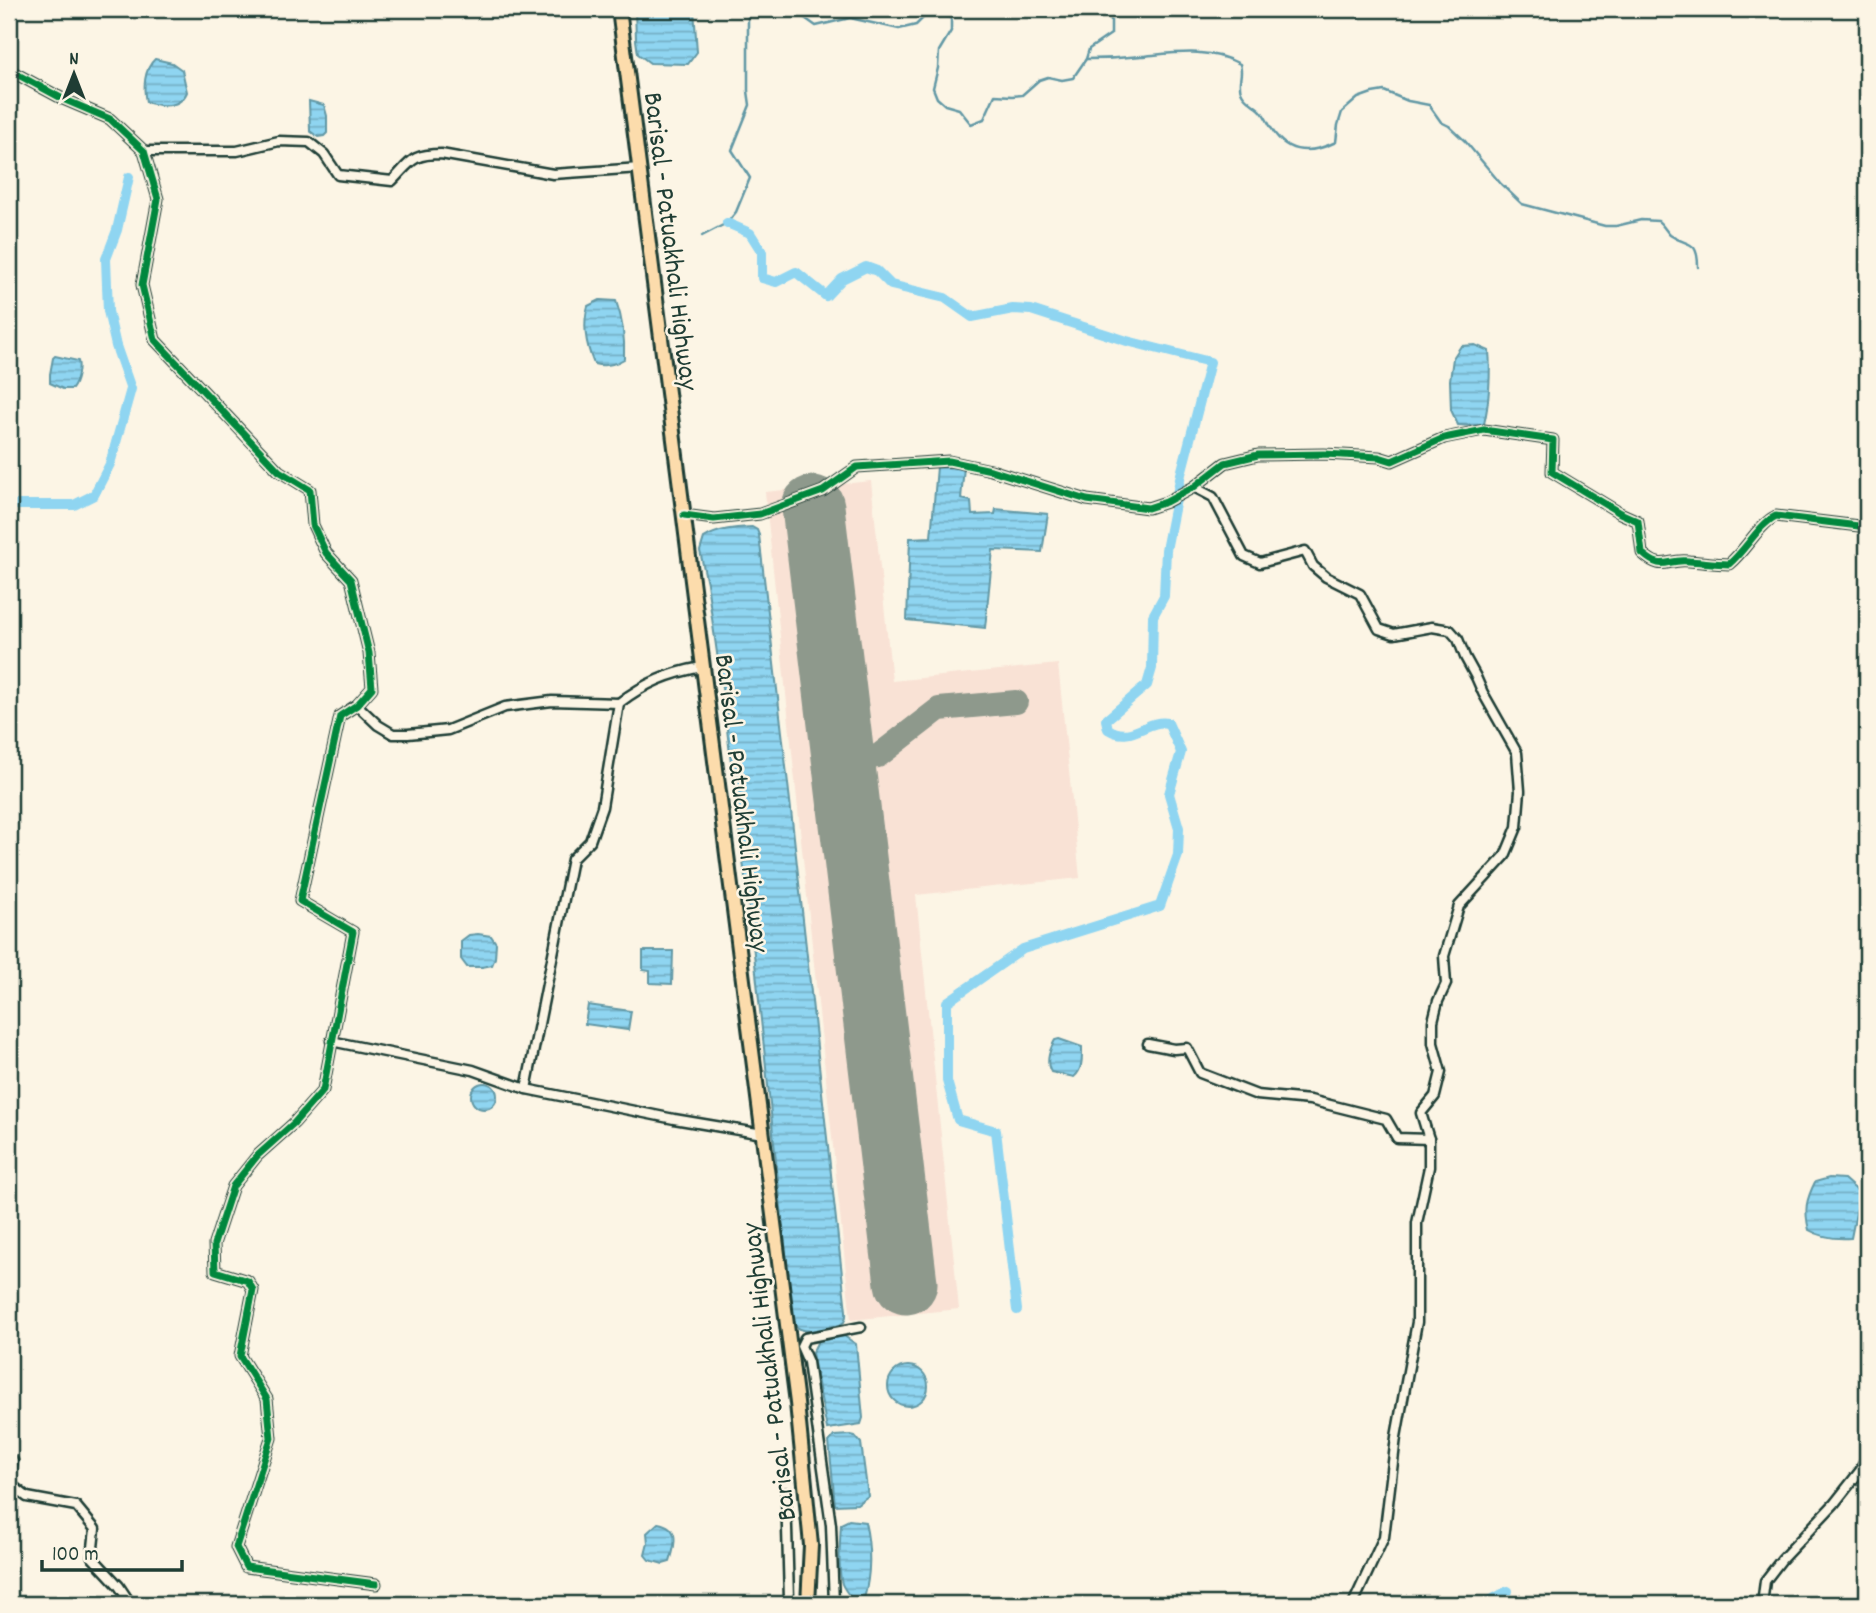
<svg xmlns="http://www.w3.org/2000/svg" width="1876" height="1613" font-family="Dekko,sans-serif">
	<defs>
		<pattern id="water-rules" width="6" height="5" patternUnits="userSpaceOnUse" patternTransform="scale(1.75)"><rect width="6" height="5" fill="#8fd5f1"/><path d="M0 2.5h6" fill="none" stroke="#74aec4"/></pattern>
	</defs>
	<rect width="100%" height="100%" fill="#fcf5e5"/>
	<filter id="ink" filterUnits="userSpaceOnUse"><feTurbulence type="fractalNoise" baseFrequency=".0143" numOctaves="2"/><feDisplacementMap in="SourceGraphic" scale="14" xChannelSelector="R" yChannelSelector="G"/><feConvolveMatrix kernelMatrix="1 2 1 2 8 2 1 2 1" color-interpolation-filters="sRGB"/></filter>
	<g filter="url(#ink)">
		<polygon fill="#f9e2d5" points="871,481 892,681 1058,664 1080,878 916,895 959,1309 851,1320 765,492"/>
		<g fill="url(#water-rules)" stroke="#6298a5" stroke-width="2">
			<polygon points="635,9 694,9 697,52 688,64 650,63 638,54 636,40"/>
			<path d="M155,59L172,63L182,70L187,92C180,108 162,107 146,102C143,88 144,69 155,59Z"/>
			<polygon points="309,101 324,105 327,116 327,133 324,136 318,137 310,131"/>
			<path d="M600,300L616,301C623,320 625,339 624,359C614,365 605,367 594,364C586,345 582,326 588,306Z"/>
			<path d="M1475,345L1489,351C1491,372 1489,404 1484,424L1472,426L1458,425L1451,410L1450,380L1453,358L1461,346Z"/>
			<path d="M55,356L78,361C80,368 77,383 72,389H63L50,383V374L53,358Z"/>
			<polygon points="937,467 964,467 961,499 971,501 972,515 995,514 996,509 1048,514 1042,552 993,550 985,628 907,620 910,538 931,537"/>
			<path d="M752,527L757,530L759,535L790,801L846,1311C846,1316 847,1318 844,1322C837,1329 809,1333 800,1329C795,1327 795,1325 793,1321L752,935L722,688L707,583L700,551L704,538C718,529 734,528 752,527Z"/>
			<polygon points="478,934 491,936 496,943 495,958 492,965 482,967 467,967 461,959 461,941 469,935"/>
			<polygon points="643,951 673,951 672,984 650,983 650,971 643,970"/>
			<polygon points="588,1005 631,1011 628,1030 585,1024"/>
			<path d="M1059,1039L1082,1047C1082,1057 1083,1070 1074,1077L1051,1072C1045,1062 1050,1049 1055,1040Z"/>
			<circle cx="484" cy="1096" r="13"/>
			<path d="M1829,1178L1844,1179L1860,1193L1851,1238C1837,1239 1821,1237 1809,1230C1804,1210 1806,1200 1815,1182Z"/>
			<polygon points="844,1336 856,1344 863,1418 861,1424 827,1429 812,1353 818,1341"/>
			<circle cx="908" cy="1386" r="20"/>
			<polygon points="851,1435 855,1436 861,1443 868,1496 857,1504 835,1505 829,1442 834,1436"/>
			<path d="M849,1520L865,1522C871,1548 871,1573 864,1599H852C848,1594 844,1589 842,1584C838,1571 840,1538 841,1524Z"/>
			<path d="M658,1523C681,1527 675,1545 670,1562L663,1564L649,1560L645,1555L648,1543L647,1533Z"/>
		</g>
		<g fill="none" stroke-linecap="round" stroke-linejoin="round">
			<g stroke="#6298a5" stroke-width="2.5">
				<path d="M792,9L816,26L850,18L899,29L916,25L927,14L939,13L951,18V31L939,51L938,68L933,88L937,98L945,105L959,109L971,124L984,119L995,95L1012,96L1022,95L1039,80L1048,77L1062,80L1073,78L1086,59C1104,59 1123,58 1142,56C1175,53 1209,47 1240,64C1243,74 1239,78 1240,86C1240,98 1254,104 1261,111C1267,118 1270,128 1276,135C1292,156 1315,152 1336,142L1338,125L1342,112L1358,98L1372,93L1384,91L1408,101L1429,105L1441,122L1449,126L1465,141L1501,184L1522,204L1605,226H1616L1641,220L1658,221C1663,225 1666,231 1670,235C1687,247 1698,238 1698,267"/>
				<polyline points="1086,59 1089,49 1111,34 1111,9"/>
				<polyline points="702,236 727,223 736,212 750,178 732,150 750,105 748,91 748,9"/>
			</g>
			<g stroke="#8fd5f1" stroke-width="10">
				<path d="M727,223L750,233L762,252V278L776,282L796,272L826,296L842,279L866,267L877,271L891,285L945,298L972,317L1013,309L1031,310L1127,341L1210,362L1181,474L1166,550L1164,596L1153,616L1152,668L1147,685L1106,720L1108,729C1132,744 1146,719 1168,723L1181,752L1169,794L1179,828L1178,855L1160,906L1023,949L947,1002V1081L958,1120L996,1131L1017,1310"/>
				<polyline points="9,505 74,505 94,495 110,464 131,389 116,346 108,311 106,259 117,230 129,177"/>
				<polyline points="1484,1604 1508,1591"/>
			</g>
			<polyline stroke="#8e998c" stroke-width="24" points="843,760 878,756 939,709 1016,702"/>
			<polyline stroke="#8e998c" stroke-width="63" points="813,507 906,1283"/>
			<g stroke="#1f3d34" stroke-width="13">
				<g id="minor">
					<polyline points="9,70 63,99 110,119 144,151 158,199 142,285 155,340 279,471 310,490 313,525 326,553 351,580 369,653 372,688 357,705 340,716 300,901 353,932 323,1090 294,1123 257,1156 233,1186 214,1244 215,1271 248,1281 253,1290 240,1356 267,1399 271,1438 236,1547 246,1567 376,1584"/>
					<path d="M144,151H237L279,141L309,142L324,154L338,175L392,181C411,162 411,154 441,154L553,174L640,168"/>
					<path d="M684,515L714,519L760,514L823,491L857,467L949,461L991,470L1087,500L1148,508L1166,502L1194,487L1225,463L1258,455L1324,454L1379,457L1392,461L1444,438L1484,430L1553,440L1552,472L1620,513L1638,521L1642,553C1664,573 1666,558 1689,561C1703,562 1716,564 1729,564C1746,550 1758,525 1776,516L1867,527"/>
					<polyline points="357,705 378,725 393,734 408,734 448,730 505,707 552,701 619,703"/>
					<polyline points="331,1041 473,1070 526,1089 674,1119 763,1134"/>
					<polyline points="1148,1044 1174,1049 1187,1048 1200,1073 1257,1095 1310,1100 1386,1119 1397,1138 1429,1139 1421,1113 1435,1096 1441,1072 1433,1043 1433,1021 1438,1001 1446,984 1444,956 1459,906 1505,856 1517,827 1520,791 1517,753 1483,693 1476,677 1465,657 1458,639 1450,630 1432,627 1394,634 1379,629 1360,594 1326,577 1313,566 1305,551 1260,563 1244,556 1213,497 1194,487"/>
					<path d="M526,1089L572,859L590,841L602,807L619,703C645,683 669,673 702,667"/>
					<polyline points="9,1459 13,1461 9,1480"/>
					<polyline points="9,1483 27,1497 76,1506 95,1529 92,1557 119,1586 131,1604"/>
					<polyline points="786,1493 789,1599 787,1604"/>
					<polyline points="834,1604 831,1525 808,1362 801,1346 805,1338 861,1327"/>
					<polyline points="1353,1604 1384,1537 1396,1437 1417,1322 1417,1223 1429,1167 1429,1139"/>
					<polyline points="1762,1604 1765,1581 1782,1559 1834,1504 1860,1471 1867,1457"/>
				</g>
			</g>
			<g stroke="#1f3d34" stroke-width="18">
				<polyline id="trunk" points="619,9 797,1403 811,1545 808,1604"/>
			</g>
			<use href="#minor" stroke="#fcf5e5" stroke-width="8"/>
			<use href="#trunk" stroke="#fcdcac" stroke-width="12"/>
			<g stroke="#fcf5e5" stroke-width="11">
				<g id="cycleway">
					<polyline points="9,70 63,99 110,119 144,151 158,199 142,285 155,340 279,471 310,490 313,525 326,553 351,580 369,653 372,688 357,705 340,716 300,901 353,932 323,1090 294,1123 257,1156 233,1186 214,1244 215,1271 248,1281 253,1290 240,1356 267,1399 271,1438 236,1547 246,1567 376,1584"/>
					<path d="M684,515L714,519L760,514L823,491L857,467L949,461L991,470L1087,500L1148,508L1166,502L1194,487L1225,463L1258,455L1324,454L1379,457L1392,461L1444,438L1484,430L1553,440L1552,472L1620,513L1638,521L1642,553C1664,573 1666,558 1689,561C1703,562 1716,564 1729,564C1746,550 1758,525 1776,516L1867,527"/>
				</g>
			</g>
			<use href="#cycleway" stroke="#00873e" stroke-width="7"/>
		</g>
	</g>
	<g text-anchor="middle" stroke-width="5" stroke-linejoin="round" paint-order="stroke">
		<g font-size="28" fill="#1f3d34" stroke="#fcf5e5">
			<text transform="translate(673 241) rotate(83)" y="10">Barisal - Patuakhali Highway</text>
			<text transform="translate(744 803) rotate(83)" y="10">Barisal - Patuakhali Highway</text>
			<text transform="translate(767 1372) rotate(-97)" y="10">Barisal - Patuakhali Highway</text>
		</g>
	</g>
	<rect width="1876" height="1613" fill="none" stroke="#fcf5e5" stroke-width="35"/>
	<rect x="18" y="18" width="1841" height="1578" fill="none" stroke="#1f3d34" stroke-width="2.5" filter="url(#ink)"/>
	<g transform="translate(74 74)" stroke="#fcf5e5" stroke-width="5" paint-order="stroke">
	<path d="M0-5L12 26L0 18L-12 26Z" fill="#1f3d34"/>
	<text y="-10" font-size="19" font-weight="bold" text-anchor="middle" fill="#1f3d34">N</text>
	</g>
	<path d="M42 1560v10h140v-10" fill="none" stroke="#1f3d34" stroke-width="3.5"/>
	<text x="52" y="1560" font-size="21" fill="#1f3d34" stroke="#fcf5e5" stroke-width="5" paint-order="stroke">100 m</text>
</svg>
